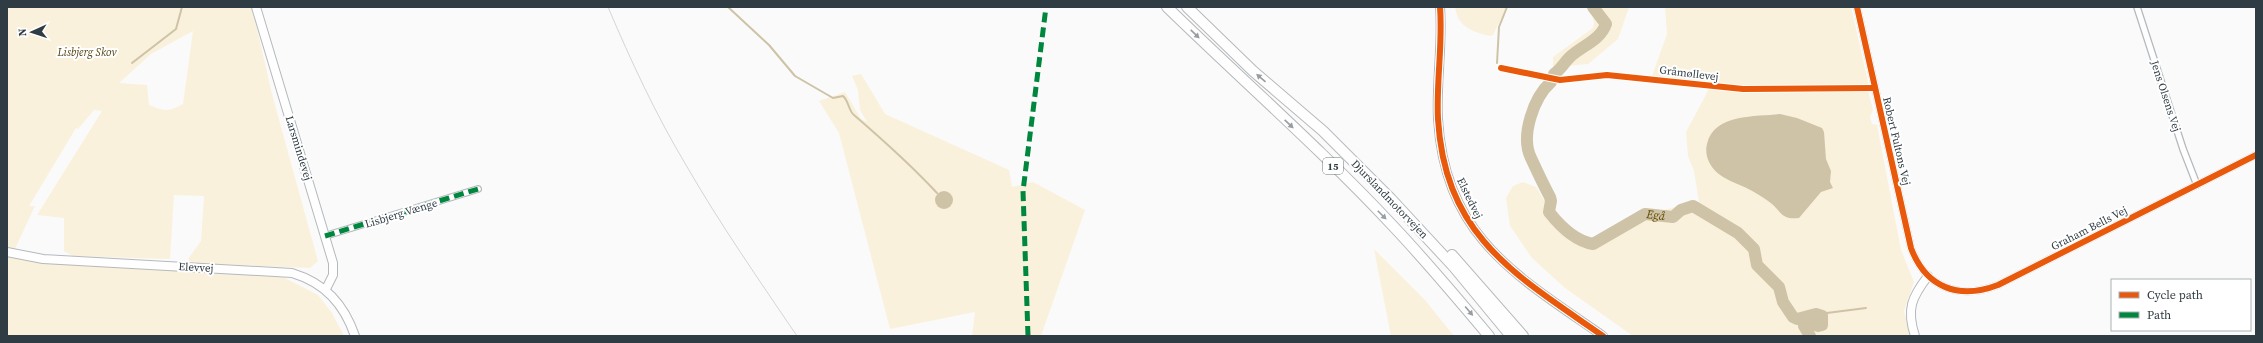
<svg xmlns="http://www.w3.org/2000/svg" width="2263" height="343" font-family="'Source Serif 4',serif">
	<rect width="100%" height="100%" fill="#fafafa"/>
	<g fill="#faf1dc" fill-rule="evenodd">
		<path d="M7,7H252L272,94L318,261L310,268L192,263L188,259L201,241L204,196L174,195L170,259L73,256L64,251V218L37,215L102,111L94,110L78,129L76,128L29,206H35L14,251L7,249ZM193,31L183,104C168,112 164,111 149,105L147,85L119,83L151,54Z"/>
		<path d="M1455,7H1507L1493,35L1490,36C1472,32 1458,27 1455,7Z"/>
		<polygon points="1590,7 1629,7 1618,39 1588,64 1553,67 1553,57 1593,28 1594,22"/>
		<polygon points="1665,7 1851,7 1869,86 1749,87 1652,76 1667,34"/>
		<polygon points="861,74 885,114 1009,170 1012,187 1033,182 1085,210 1041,336 972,336 975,312 890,329 839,133 819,101 845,92 861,119 867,122 860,110 858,90 852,76"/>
		<polygon points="1709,89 1750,91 1868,91 1873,110 1870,117 1872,124 1877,125 1901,250 1914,282 1904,311 1911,336 1633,336 1565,288 1532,258 1510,226 1506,198 1513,186 1523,182 1536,187 1544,200 1572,230 1592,238 1612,230 1631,217 1699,202 1694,171 1688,156 1686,132"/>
		<polygon points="1374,249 1424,299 1454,336 1391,336"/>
		<polygon points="7,256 53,263 279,275 318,295 332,313 344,336 7,336"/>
	</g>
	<g fill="#cec3a7">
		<path d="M1780,114L1797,118L1822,128L1824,132L1826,159L1831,171L1830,182L1833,188L1821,192L1799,218C1782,220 1782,213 1772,204C1766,199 1759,195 1754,192C1741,184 1721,180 1712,167C1707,160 1705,152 1707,144C1714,113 1756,117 1780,114Z"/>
		<circle cx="944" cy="200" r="9"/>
	</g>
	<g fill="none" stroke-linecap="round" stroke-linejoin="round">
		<g stroke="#cec3a7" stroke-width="2">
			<path d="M728,7L769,45L795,76L833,98L843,96C849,101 848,110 854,115C883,140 911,165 937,193"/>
			<polyline points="132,63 176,29 182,7"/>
			<polyline points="1497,63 1499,27 1507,7"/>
			<polyline points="1819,314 1866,308"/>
		</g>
		<g stroke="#cec3a7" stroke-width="12">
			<path d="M1554,74C1560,70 1564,63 1569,58C1581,46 1600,41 1606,24L1593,7"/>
			<path id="s1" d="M1551,82C1534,97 1520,136 1531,158C1537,171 1543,184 1550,197L1551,201L1549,212C1560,226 1575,241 1593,244L1645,214L1673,217L1681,210L1693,206L1738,233L1754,249L1757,265L1779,287L1783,302L1793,317L1797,319L1816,314L1822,316V325L1818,326L1811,322L1804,326L1810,336"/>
		</g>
		<g stroke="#b4b9bd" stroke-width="8">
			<g id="street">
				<path d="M1857,7L1911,248C1926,288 1959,300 1998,285L2256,155"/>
				<polyline points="2137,7 2183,149 2197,185"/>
				<polyline points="325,236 478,189"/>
			</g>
		</g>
		<g stroke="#b4b9bd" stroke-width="10">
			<g id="secondary">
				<polyline points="256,7 333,263 333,275 326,289"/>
				<path d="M1440,7C1443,44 1436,82 1438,119C1445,237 1517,276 1603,336"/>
				<path d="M7,252L43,259L292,273C325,283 344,304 355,336"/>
				<path d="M1915,336C1906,309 1912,297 1928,276"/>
			</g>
		</g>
		<g stroke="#b4b9bd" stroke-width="12">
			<g id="highway">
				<path d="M1167,7C1242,80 1322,150 1393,226C1427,262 1458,299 1489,336"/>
				<polyline points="1187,7 1253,71 1323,131 1391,199 1454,267 1511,336"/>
				<polyline points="1452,255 1523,336"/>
			</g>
		</g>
		<use href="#street" stroke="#fefefe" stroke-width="5.5"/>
		<use href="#secondary" stroke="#fefefe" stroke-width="8"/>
		<use href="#highway" stroke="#fefefe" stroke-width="10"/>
		<path stroke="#d4d5d5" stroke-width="1" d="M608,7C631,61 656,115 686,165C720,224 759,280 797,336"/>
		<g stroke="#00873e" stroke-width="5" stroke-dasharray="10 5" stroke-linecap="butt">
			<polyline points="325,236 478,189"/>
			<polyline points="1028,336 1023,191 1046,7"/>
		</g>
		<g stroke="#fff" stroke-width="8">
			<g id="cycleway">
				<path d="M1440,7C1443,44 1436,82 1438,119C1445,237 1517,276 1603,336"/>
				<path d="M1857,7L1911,248C1926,288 1959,300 1998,285L2256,155"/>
				<polyline points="1501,68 1560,80 1607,75 1743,89 1875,88"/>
			</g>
		</g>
		<use href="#cycleway" stroke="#e8590c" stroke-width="6"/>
	</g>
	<defs><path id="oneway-solid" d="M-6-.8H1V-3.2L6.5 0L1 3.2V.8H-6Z"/></defs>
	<g fill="#979da1">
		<use href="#oneway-solid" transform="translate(1195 34) rotate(44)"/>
		<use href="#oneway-solid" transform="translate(1261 78) rotate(-139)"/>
		<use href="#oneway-solid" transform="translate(1289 124) rotate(43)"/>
		<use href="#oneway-solid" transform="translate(1382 215) rotate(45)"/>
		<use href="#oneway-solid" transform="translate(1469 311) rotate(50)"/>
	</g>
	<g text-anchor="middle" stroke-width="4" stroke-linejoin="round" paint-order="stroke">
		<rect fill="#fff" stroke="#6e767c" stroke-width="1" x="1323" y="158" width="20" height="16" rx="3"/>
		<g font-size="10" font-weight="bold" fill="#303c44">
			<text x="1333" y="170">15</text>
		</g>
		<g font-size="11" font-style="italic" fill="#503e0a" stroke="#fff">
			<text x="87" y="56">Lisbjerg Skov</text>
		</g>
		<g font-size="11" fill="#303c44" stroke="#fff">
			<text transform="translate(1689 73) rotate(7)" y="4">Gråmøllevej</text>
			<text transform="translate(2166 96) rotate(72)" y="4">Jens Olsens Vej</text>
			<text transform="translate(1897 141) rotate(77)" y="4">Robert Fultons Vej</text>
			<text transform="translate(299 148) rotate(73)" y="4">Larsmindevej</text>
			<text transform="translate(1470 198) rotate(64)" y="4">Elstedvej</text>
			<text transform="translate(1390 199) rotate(46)" y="4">Djurslandmotorvejen</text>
			<text transform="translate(401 213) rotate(-17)" y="4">Lisbjerg Vænge</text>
			<text transform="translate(2089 228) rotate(-27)" y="4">Graham Bells Vej</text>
			<text transform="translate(196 267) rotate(3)" y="4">Elevvej</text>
		</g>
		<g font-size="12" font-style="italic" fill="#634b00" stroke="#fff">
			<text dy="4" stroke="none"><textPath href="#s1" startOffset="268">Egå</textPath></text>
		</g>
	</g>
	<rect width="2263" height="343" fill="none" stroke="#303c44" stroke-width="16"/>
	<rect x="2111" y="279" width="140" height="52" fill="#ffffff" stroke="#acb1b4"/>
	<rect x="2119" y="292" width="20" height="6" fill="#e8590c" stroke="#acb1b4"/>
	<text x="2147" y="299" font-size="12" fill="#303c44">Cycle path</text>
	<rect x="2119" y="312" width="20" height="6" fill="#00873e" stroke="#acb1b4"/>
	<text x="2147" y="319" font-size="12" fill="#303c44">Path</text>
	<g transform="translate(32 32) rotate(267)" stroke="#ffffff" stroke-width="3" paint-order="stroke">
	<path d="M0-3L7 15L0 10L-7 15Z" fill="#303c44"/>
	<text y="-6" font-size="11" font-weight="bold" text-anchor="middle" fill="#303c44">N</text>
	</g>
</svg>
